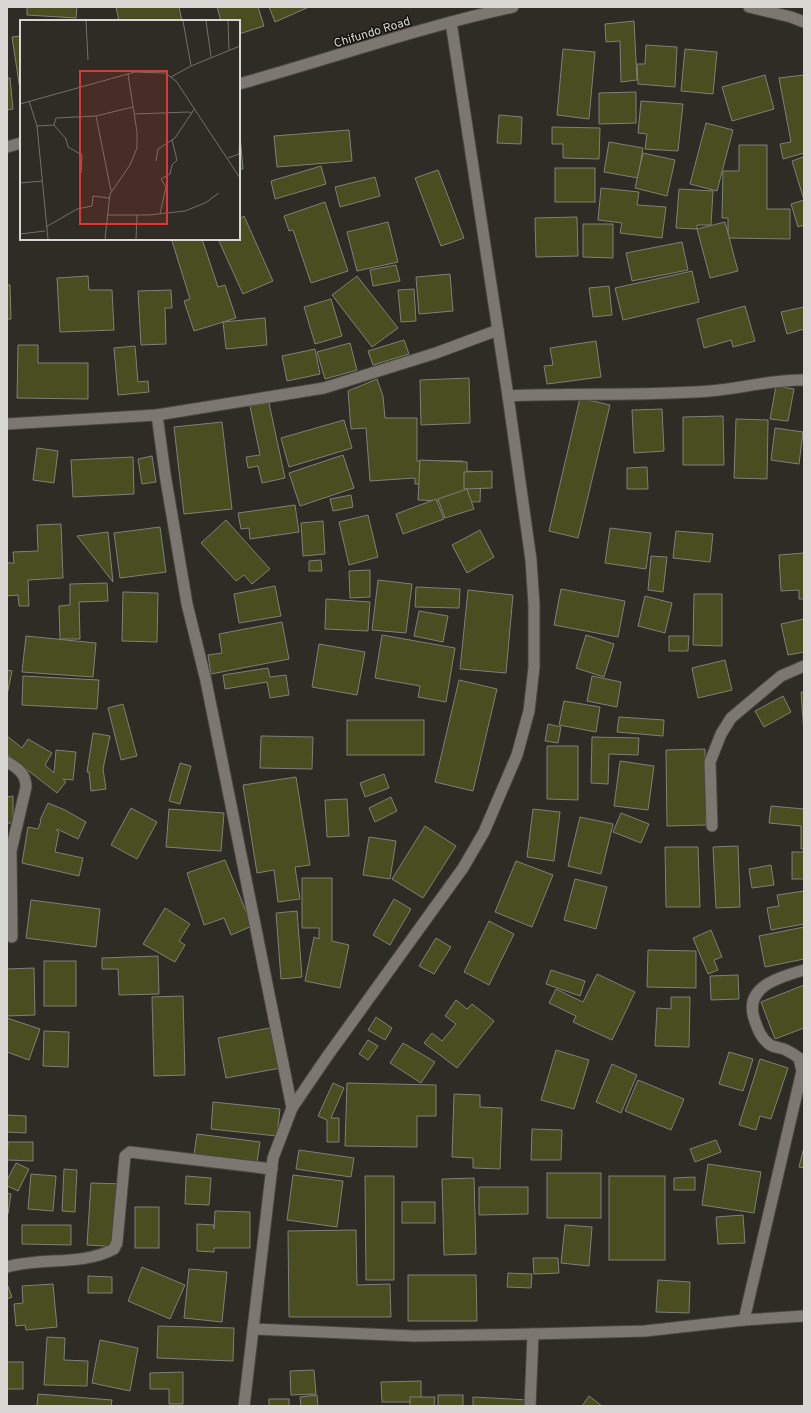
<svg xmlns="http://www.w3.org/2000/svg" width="811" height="1413" font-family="Overpass,sans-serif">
	<rect width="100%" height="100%" fill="#2f2b25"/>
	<g fill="#494d1f" stroke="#7f8078">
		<polygon points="27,7 77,7 76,18 27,15"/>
		<polygon points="116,7 179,7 182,21 119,21"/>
		<polygon points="217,7 258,7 264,26 239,34 239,21 221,21"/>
		<polygon points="269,7 309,7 275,22"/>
		<polygon points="634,21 637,80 621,82 620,41 606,42 605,24"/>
		<polygon points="21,36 21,96 12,37"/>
		<polygon points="646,45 677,47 675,87 638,84 637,64 645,64"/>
		<polygon points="563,49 595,52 589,119 557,115"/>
		<polygon points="685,49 717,52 713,94 681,91"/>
		<polygon points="765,75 774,109 732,121 722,87"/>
		<polygon points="804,75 804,153 783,159 780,144 791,142 779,78"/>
		<polygon points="7,78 10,78 13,109 7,110"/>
		<polygon points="636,92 636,123 599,124 599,93"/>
		<polygon points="641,101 683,104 678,151 645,149 647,134 638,133"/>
		<polygon points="499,115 522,117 521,144 497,143"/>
		<polygon points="706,123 733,130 717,191 690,184"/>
		<polygon points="239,124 243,169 239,169"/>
		<polygon points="552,127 600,128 599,159 563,158 563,144 552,144"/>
		<polygon points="349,130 352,161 277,167 274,136"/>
		<polygon points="609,142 643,148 638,178 604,172"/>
		<polygon points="739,145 767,145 767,209 790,209 790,239 728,238 728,218 722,218 723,171 739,171"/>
		<polygon points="643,153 675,160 667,196 635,188"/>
		<polygon points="803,157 804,159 804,200 792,161"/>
		<polygon points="321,166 326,184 275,199 271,181"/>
		<rect x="555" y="168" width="40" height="34"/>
		<polygon points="438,170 464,238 441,246 415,178"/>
		<polygon points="375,177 380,196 340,207 335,187"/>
		<polygon points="601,188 639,192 637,205 666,207 662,238 620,233 622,223 598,220"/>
		<polygon points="679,189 713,191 711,225 697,225 697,229 676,228"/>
		<polygon points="804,200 804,225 798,227 791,204"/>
		<polygon points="325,202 348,271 311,283 293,230 289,231 284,216"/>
		<polygon points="244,216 273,281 243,294 218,239 239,239 239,219"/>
		<polygon points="577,217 578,256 536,257 535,218"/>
		<polygon points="388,222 398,262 357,271 347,232"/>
		<polygon points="725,222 738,271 710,278 697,229"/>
		<polygon points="583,224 613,224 613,258 583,257"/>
		<polygon points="179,239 202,239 218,287 225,285 236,318 194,331 184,301 190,299 172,241"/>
		<polygon points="682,242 688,270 632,281 626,253"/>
		<polygon points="396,265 400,281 373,286 370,270"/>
		<polygon points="692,271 699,302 623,320 615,288"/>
		<polygon points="450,274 453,311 419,314 416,277"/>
		<polygon points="88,276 89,290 112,290 114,330 60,332 57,278"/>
		<polygon points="357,276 398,328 372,347 332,295"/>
		<polygon points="7,285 10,285 11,319 7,319"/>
		<polygon points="609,286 612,315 593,317 589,288"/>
		<polygon points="414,289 416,321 401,322 398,290"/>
		<polygon points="171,290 172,308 165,308 166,344 141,345 138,291"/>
		<polygon points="331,299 342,336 315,344 304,307"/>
		<polygon points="745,306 755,341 733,347 731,340 704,348 697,319"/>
		<polygon points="804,307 804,329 787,334 781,312"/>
		<polygon points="265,318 267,345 226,349 223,322"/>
		<polygon points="404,340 409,354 373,365 368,351"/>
		<polygon points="596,341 601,377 547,384 544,366 553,365 550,348"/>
		<polygon points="350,343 357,370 325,379 317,352"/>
		<polygon points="18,345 38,345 38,363 88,363 88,399 17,398"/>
		<polygon points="135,346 138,382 148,381 149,392 118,395 114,348"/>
		<polygon points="315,349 320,374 287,381 282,356"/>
		<polygon points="469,378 470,423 421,425 420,380"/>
		<polygon points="377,379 383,396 385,418 417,418 417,461 463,461 464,483 415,484 415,478 370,481 366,428 351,429 348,391"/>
		<polygon points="776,386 794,389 788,421 770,419"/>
		<polygon points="580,398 610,405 578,538 549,531"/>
		<polygon points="269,403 285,478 262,483 258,466 248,468 246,457 260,455 250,406"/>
		<polygon points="662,409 664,451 634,453 632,410"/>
		<polygon points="723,416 724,465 683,465 683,417"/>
		<polygon points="736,419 768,420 767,479 734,478"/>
		<polygon points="344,420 352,448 289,467 281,438"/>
		<polygon points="222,422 232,509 184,514 174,427"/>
		<polygon points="775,428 803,432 799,464 771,460"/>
		<polygon points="37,448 58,451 54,483 33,480"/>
		<polygon points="343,455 354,488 300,506 289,473"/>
		<polygon points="152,456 156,482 142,484 138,459"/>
		<polygon points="133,457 134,494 73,497 71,460"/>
		<polygon points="420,460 467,462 467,471 481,472 480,502 418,500"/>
		<polygon points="647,467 648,489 627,489 627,468"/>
		<polygon points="492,471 492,488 464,489 464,472"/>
		<polygon points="467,489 474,509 445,518 438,499"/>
		<polygon points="351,495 353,507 333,511 330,499"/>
		<polygon points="436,499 444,519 403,534 396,514"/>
		<polygon points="295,505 299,532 250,539 249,528 241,529 238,513"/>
		<polygon points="368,515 378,557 349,565 339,522"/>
		<polygon points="226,520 270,569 252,584 244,575 236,581 201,543"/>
		<polygon points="323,521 325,554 303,556 301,523"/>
		<polygon points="61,524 63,578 28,580 29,606 19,606 18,595 7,596 7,563 14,563 13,552 38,551 37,525"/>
		<polygon points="160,527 166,572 120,578 114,533"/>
		<polygon points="610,528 651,533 646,569 605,563"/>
		<polygon points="480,530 494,557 467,573 452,545"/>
		<polygon points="676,531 713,534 710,562 673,558"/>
		<polygon points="108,532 113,582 77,536"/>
		<polygon points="804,553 804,599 799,599 799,590 781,591 779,555"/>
		<polygon points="651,556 667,557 663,592 648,590"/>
		<polygon points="321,560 322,571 309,571 309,561"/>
		<polygon points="370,570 370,597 350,598 349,571"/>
		<polygon points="378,580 412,584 406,633 372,630"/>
		<polygon points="107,583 108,601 79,602 80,639 60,639 59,606 70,605 70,584"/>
		<polygon points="275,586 281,616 239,623 234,594"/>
		<polygon points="416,587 460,589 459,608 415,607"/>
		<polygon points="561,589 625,601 618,637 554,625"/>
		<polygon points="468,590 513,595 506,673 460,669"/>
		<polygon points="123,592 158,593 157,642 122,641"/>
		<polygon points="694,594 722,594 722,646 693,645"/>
		<polygon points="645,596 672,603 665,633 638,626"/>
		<polygon points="326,599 370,602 368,631 325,629"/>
		<polygon points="419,611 448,616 443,642 414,636"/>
		<polygon points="804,619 804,652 788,655 781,624"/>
		<polygon points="282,622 289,659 211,674 208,655 222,653 219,634"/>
		<polygon points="382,635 455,648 446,702 418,697 420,686 375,678"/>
		<polygon points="586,635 614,644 604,677 576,668"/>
		<polygon points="26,636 96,643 93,677 22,672"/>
		<polygon points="669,636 689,636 688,651 669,651"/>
		<polygon points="319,644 365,652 357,695 312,687"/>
		<polygon points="725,660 732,690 698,698 692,668"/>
		<polygon points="268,668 270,677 286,675 289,695 270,698 267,682 225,689 223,675"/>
		<polygon points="7,670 12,671 7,695"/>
		<polygon points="23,676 99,680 97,709 22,705"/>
		<polygon points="592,676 621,682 617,707 587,701"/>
		<polygon points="459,680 497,689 473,791 435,782"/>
		<polygon points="801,692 804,692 804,733"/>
		<polygon points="783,696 791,712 764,727 755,711"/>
		<polygon points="564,701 600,707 596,732 559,725"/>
		<polygon points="123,704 137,756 121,760 108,708"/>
		<polygon points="619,717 664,720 663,736 617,732"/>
		<rect x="347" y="720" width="77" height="35"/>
		<polygon points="548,724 561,727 558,743 545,741"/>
		<polygon points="93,733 110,736 103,769 106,789 91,791 89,772 87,772"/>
		<polygon points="7,736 22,748 28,739 52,753 45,765 54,773 56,750 76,752 73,780 63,779 66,782 57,793 7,754"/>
		<polygon points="261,736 313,737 312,769 260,768"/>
		<polygon points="592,737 639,738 638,755 609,754 608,784 591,783"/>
		<polygon points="547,746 578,746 578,800 547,799"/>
		<polygon points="705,749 706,825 667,826 666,750"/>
		<polygon points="620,761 654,766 648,810 614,806"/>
		<polygon points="180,763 191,766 180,804 169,801"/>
		<polygon points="384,774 389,788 365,797 360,783"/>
		<polygon points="296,777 310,865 295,867 300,899 278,902 274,870 257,873 243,785"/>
		<polygon points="13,796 13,823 7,823 7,797"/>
		<polygon points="391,797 397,811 375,822 369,808"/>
		<polygon points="347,799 349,836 327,837 325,800"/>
		<polygon points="48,803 65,810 86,822 78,839 57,829 57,831 59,832 55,852 83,858 79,876 22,863 28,827 38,829 41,821 40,820"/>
		<polygon points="771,806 804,809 804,849 801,849 801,826 769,823"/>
		<polygon points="131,808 157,822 137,859 111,845"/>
		<polygon points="169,809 224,813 221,851 166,847"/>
		<polygon points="533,809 560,812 554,861 527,857"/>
		<polygon points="621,813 649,824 641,843 613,832"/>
		<polygon points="580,817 613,824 601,874 568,866"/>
		<polygon points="425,826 456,846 423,898 392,879"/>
		<polygon points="369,837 396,841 390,879 363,875"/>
		<polygon points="738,846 740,907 716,908 713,847"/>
		<polygon points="665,847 698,847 700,907 666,907"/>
		<rect x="792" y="852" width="12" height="27"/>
		<polygon points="225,860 252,926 231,935 224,918 204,925 187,873"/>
		<polygon points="516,861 553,875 532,927 495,912"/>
		<polygon points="771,865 774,885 752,888 749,869"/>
		<polygon points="302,878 332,878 332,941 349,945 340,988 305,981 314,937 319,939 319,928 302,928"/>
		<polygon points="575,879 607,887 596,929 564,920"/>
		<polygon points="804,891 804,924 771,930 767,908 779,906 777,895"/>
		<polygon points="394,899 411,909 390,945 373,935"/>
		<polygon points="31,900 100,909 96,947 26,938"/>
		<polygon points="165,908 190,924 179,941 185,945 175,962 143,944"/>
		<polygon points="297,911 302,977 281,979 276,913"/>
		<polygon points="489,921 514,934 489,985 464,972"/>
		<polygon points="804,927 804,959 765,967 759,936"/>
		<polygon points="711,930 722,957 714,960 718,970 708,974 693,938"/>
		<polygon points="436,938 451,947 434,974 419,966"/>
		<polygon points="648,950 696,951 696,988 647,987"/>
		<polygon points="158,956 159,994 119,995 118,969 102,969 102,958"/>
		<rect x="44" y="961" width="32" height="45"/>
		<polygon points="34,968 35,1015 7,1016 7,969"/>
		<polygon points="551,970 585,981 580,996 546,984"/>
		<polygon points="597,974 635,992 612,1040 573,1022 576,1016 549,1003 556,989 583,1002"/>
		<polygon points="738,975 739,999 711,1000 710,976"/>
		<polygon points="804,985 804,1028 775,1039 761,1002"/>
		<polygon points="183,996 185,1075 154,1076 152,997"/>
		<polygon points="671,997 690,997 689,1047 655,1046 657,1008 671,1009"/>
		<polygon points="456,1000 467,1009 472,1004 494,1021 457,1068 424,1043 432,1033 442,1041 456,1024 445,1016"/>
		<polygon points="376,1017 392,1028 385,1040 368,1030"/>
		<polygon points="7,1018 40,1029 29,1060 7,1052"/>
		<polygon points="274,1027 281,1068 226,1078 218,1038"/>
		<polygon points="44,1031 69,1032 68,1067 43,1066"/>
		<polygon points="368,1040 378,1046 368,1060 359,1054"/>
		<polygon points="403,1043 435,1062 421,1083 390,1063"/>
		<polygon points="556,1050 589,1060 574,1109 541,1100"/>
		<polygon points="729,1052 753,1059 743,1091 719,1084"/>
		<polygon points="760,1059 788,1068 771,1119 760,1116 756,1130 739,1125"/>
		<polygon points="612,1064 637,1075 621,1113 596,1102"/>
		<polygon points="638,1080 684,1099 671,1130 625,1111"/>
		<polygon points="333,1083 344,1088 331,1118 339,1118 339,1142 327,1142 327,1120 318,1116"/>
		<polygon points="347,1083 436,1085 436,1116 417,1116 417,1147 345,1146"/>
		<polygon points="454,1094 480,1095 480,1107 502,1108 500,1169 473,1168 473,1158 452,1157"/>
		<polygon points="213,1102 280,1109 277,1136 211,1129"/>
		<polygon points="7,1115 26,1116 26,1133 7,1132"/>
		<polygon points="532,1129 562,1130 561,1160 531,1160"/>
		<polygon points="197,1134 260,1142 257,1162 194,1154"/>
		<polygon points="716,1140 721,1152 695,1162 690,1149"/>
		<polygon points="8,1142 33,1142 33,1161 7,1160"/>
		<polygon points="804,1147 804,1168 799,1167"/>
		<polygon points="299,1150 354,1158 351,1177 296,1169"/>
		<polygon points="16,1163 29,1169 18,1191 7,1186 7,1180"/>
		<polygon points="708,1164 761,1172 754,1213 702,1205"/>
		<polygon points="64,1169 77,1170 75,1212 62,1211"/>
		<rect x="547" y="1173" width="54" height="45"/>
		<polygon points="31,1174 56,1176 53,1211 28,1209"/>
		<polygon points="293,1175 343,1181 337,1227 287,1220"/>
		<polygon points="186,1176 211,1178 209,1205 185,1204"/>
		<polygon points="365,1176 394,1176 394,1280 366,1280"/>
		<rect x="609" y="1176" width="56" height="84"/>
		<polygon points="695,1177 695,1190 674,1190 674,1178"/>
		<polygon points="474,1178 476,1254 444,1255 442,1179"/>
		<polygon points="91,1183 125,1184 122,1247 87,1245"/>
		<polygon points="479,1187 528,1187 528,1214 479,1215"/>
		<polygon points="7,1193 11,1194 8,1214 7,1214"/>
		<rect x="402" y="1202" width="33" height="21"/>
		<rect x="135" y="1207" width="24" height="41"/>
		<polygon points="215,1211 250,1212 250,1248 214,1248 214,1252 197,1251 197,1224 214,1225 214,1229"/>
		<polygon points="743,1215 745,1243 718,1244 716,1217"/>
		<polygon points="22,1225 71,1225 71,1245 22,1244"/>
		<polygon points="565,1225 592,1227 589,1266 561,1263"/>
		<polygon points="356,1230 357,1285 390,1284 391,1317 289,1317 288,1231"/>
		<polygon points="533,1258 558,1258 559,1273 534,1274"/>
		<polygon points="142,1267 185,1285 170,1319 128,1301"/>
		<polygon points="189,1269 227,1272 222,1322 184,1318"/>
		<polygon points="508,1273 532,1274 531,1288 507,1287"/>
		<polygon points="408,1275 476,1275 477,1321 408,1321"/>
		<polygon points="88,1276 112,1277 112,1293 88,1293"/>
		<polygon points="658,1280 690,1282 689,1313 656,1312"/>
		<polygon points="7,1284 12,1297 7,1299"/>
		<polygon points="53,1284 57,1327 26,1330 25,1325 16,1326 14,1304 23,1303 22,1286"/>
		<polygon points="158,1326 234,1328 233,1361 157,1358"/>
		<polygon points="47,1337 65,1338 64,1360 88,1361 87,1386 44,1385"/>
		<polygon points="100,1340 138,1348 130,1391 92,1383"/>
		<rect x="7" y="1362" width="16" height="27"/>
		<polygon points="314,1370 316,1394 291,1395 290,1371"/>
		<polygon points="183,1372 183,1404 169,1404 169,1389 150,1389 150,1373"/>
		<polygon points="421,1381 421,1402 382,1402 381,1382"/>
		<polygon points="38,1394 112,1400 111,1406 37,1406"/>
		<polygon points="317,1395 318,1406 301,1406 300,1397"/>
		<rect x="438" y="1395" width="25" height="11"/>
		<polygon points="589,1396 602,1406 582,1406"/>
		<polygon points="410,1397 435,1397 434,1406 410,1406"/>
		<polygon points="473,1397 529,1400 529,1406 473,1406"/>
		<rect x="269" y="1399" width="20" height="7"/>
	</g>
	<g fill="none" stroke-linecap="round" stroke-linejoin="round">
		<g stroke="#494741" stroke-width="13">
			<g id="minor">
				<path d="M508,396C575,393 643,396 710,391C741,389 772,379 804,380"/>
				<polyline points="157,415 165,474 187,604 206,681 292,1108"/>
				<polyline points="7,424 157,415 324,388 436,353 498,330"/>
				<path d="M7,762C18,768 26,774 26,787L11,851L12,937"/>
				<polyline points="712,826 710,762 721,734 731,718 781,676 804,666"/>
				<path d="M7,1267C41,1257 82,1266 114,1249L117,1242L125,1156L130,1152L272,1169"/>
				<path d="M744,1320L802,1071L799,1058C795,1055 790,1052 786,1050C781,1047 773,1048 769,1044C761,1038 758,1030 755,1021C742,987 779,977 804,970"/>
				<polyline points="253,1329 414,1336 533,1334 645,1331 744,1320 804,1316"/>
				<polyline points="244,1406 273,1158 292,1108 326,1058 463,868 484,832 517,755 529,711 534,667 534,605 531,560 508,396 451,22"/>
				<polyline points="530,1406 533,1334"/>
			</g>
		</g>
		<g stroke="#494741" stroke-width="13">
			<g id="tertiary">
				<polyline points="749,7 791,17 804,22"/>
				<path d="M239,84C330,59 420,27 513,7"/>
				<polyline points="7,147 21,143"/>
			</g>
		</g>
		<use href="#minor" stroke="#7c7871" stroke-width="11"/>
		<use href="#tertiary" stroke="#7c7871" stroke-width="11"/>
	</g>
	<g text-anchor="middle" stroke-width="3" stroke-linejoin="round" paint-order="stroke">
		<g font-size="12" fill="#d9d7d3" stroke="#161411">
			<text transform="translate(372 32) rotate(-17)" y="4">Chifundo Road</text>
		</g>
	</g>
	<g transform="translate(20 20)">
		<rect width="220" height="220" fill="#2f2b25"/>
		<path fill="none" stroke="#73706b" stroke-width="1" d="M66,1L68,40M163,1L171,46M186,1L191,37M208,1L209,30M151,57L171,46L220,26M9,81L17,106L28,219M0,84L115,52L145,53L156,61L220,158M114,94L169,92L172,94M76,96L91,171M34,105L46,119L48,127L62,135L61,153M17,106L34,105L36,98L76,96L113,87M208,138L219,134L220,112M136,141L138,129L155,118L175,88M0,163L22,161M140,194L146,167L141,159L150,154L152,145L157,140L152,120M87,195H129L165,191L185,183L199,173M26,207L57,189L72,186L73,176L89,178M0,214L25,211M85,219L90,174L110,145L117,128V112L108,54M116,219L117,195"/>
		<path fill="#d63a39" fill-opacity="0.15" stroke="#d63a39" stroke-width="2" d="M60,51H147V204H60Z"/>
		<rect width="220" height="220" fill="none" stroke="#d9d7d3" stroke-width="2"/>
	</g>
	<rect width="811" height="1413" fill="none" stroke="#d9d7d3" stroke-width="16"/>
</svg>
